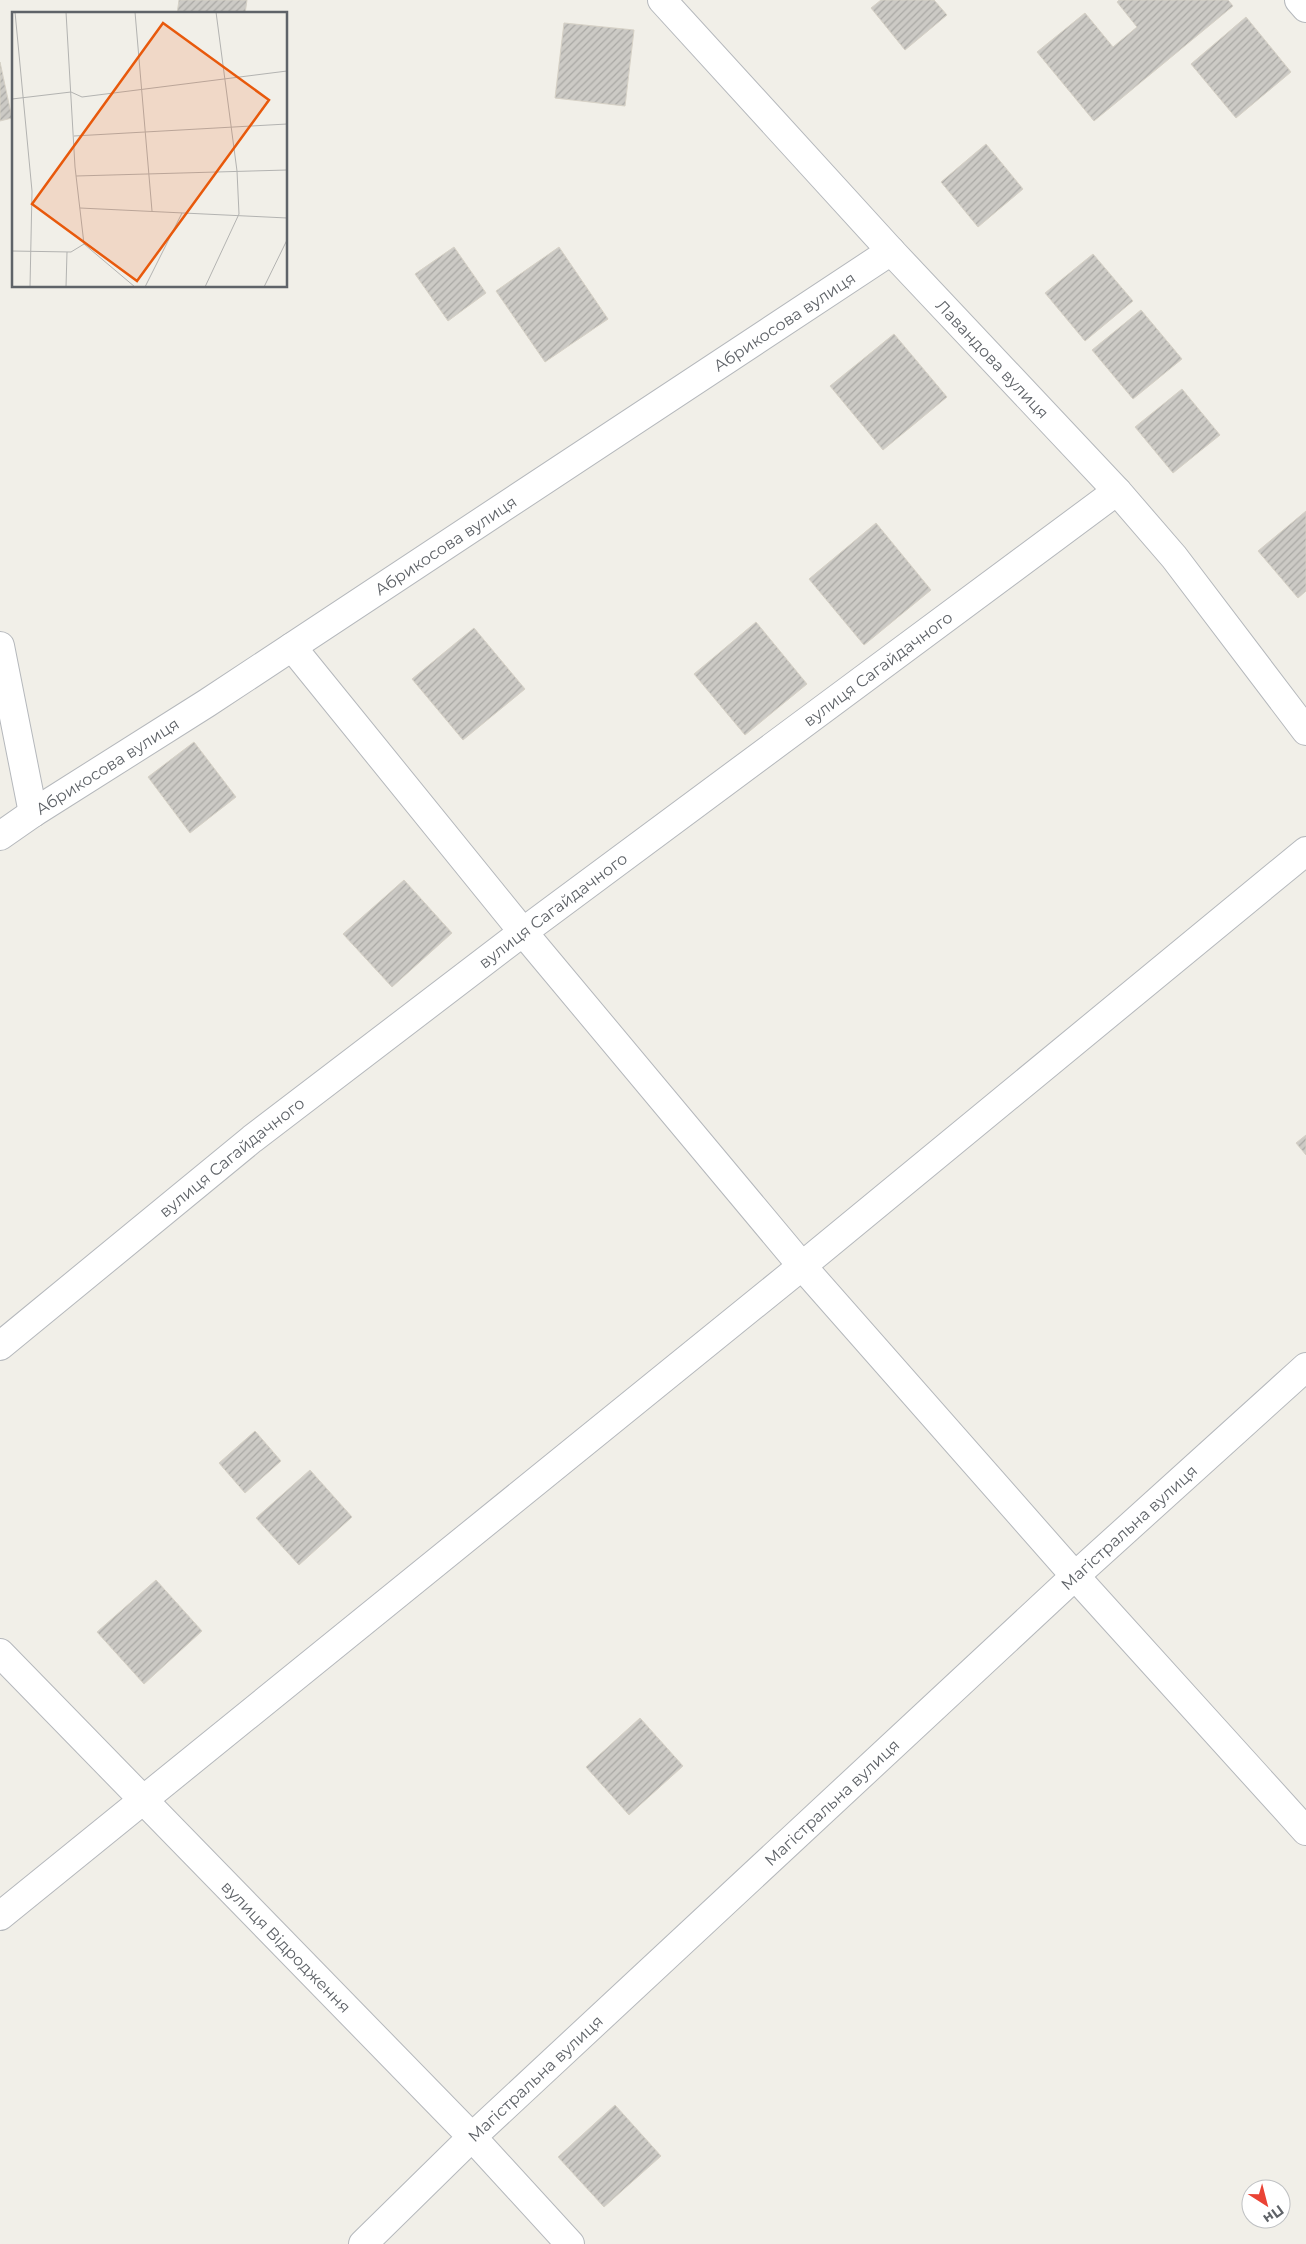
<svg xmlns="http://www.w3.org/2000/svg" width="1306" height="2244" font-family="Montserrat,sans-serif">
	<defs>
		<pattern id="building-hatch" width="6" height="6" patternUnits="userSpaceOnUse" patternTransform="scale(1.25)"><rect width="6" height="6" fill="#cccac5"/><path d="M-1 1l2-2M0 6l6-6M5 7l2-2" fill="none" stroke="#a9a8a4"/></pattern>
	</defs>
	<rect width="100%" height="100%" fill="#f1efe8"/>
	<g fill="url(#building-hatch)" stroke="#d6d1c6">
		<polygon points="179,0 247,0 245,14 177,14"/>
		<polygon points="881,0 934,0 947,15 905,50 871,8"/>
		<polygon points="1119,0 1228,0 1233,6 1094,121 1037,52 1085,13 1113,47 1137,27 1117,2"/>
		<polygon points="1246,17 1291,72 1236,118 1191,64"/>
		<polygon points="564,23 634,30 625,106 555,98"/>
		<polygon points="0,62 12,118 0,121"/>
		<polygon points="986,144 1023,189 978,227 941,182"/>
		<polygon points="454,247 486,293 448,321 415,274"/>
		<polygon points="559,247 608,319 545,362 496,291"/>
		<polygon points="1093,254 1133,301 1085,341 1045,293"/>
		<polygon points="1141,310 1182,359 1133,399 1092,350"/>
		<polygon points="894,334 947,397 883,450 830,386"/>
		<polygon points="1182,389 1220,435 1173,473 1135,427"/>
		<polygon points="1306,511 1306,591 1298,598 1258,551"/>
		<polygon points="876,523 931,590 864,645 809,579"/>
		<polygon points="756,622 807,684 745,735 694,674"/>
		<polygon points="474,628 525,689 463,740 412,679"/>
		<polygon points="194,742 236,797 190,833 148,777"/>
		<polygon points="404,880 452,933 392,987 343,934"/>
		<polygon points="1306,1135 1306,1155 1296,1143"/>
		<polygon points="255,1431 281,1461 245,1493 219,1463"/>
		<polygon points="310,1470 352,1517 299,1565 256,1518"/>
		<polygon points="156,1580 202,1631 144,1684 97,1632"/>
		<polygon points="640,1718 683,1766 629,1815 586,1767"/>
		<polygon points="615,2105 661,2156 604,2207 558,2157"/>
	</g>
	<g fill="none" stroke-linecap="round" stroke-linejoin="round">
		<g stroke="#b5b8bc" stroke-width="30">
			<g id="minor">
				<path id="s1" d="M662,0L891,251L1117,491L1174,557L1306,731"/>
				<polyline points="1299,0 1306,8"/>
				<polyline points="0,646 33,813"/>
				<polyline points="292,647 523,932 802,1266 1075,1576 1306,1831"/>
				<path id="s2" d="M0,836L33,813L207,703L891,251"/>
				<path id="s3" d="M0,1346L252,1139L523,932L1117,491"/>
				<path id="s4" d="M0,1653L472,2137L570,2244"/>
				<polyline points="0,1916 802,1266 1306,851"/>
				<path id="s5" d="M363,2244L472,2137L1075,1576L1306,1367"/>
			</g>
		</g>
		<use href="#minor" stroke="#fff" stroke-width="28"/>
	</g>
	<g text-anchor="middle" stroke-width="4" stroke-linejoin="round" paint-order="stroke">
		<g font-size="16" fill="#5f6368" stroke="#fff">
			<text dy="6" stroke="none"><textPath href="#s2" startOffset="938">Абрикосова вулиця</textPath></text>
			<text dy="6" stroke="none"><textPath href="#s1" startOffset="488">Лавандова вулиця</textPath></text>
			<text dy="6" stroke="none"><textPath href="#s2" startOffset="532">Абрикосова вулиця</textPath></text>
			<text dy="6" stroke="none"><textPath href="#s3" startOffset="1109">вулиця Сагайдачного</textPath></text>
			<text dy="6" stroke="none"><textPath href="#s2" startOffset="128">Абрикосова вулиця</textPath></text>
			<text dy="6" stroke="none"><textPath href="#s3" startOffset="704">вулиця Сагайдачного</textPath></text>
			<text dy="6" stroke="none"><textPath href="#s3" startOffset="299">вулиця Сагайдачного</textPath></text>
			<text dy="6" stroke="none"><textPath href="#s5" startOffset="1049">Магістральна вулиця</textPath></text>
			<text dy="6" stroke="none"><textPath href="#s5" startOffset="644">Магістральна вулиця</textPath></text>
			<text dy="6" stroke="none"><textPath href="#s4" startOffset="410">вулиця Відродження</textPath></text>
			<text dy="6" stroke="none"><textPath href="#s5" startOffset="239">Магістральна вулиця</textPath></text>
		</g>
	</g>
	<g transform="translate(12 12)">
		<rect width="275" height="275" fill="#f1efe8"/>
		<path fill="none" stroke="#b3b3b1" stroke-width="1" d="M3,0L20,179L18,275M54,0L63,155L72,232L123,275M123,0L140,199M0,87L59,80L70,85L275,59M62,124L275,112M64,164L275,158M68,196L275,206M0,239L59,240L72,232M54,275L55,240M133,275L170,201M193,275L227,202L225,159L204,0M252,275L275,228"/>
		<path fill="#e8590c" fill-opacity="0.15" stroke="#e8590c" stroke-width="2.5" d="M151,11L257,88L125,269L20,192Z"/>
		<rect width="275" height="275" fill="none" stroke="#5f6368" stroke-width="2.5"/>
	</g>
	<g transform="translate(1266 2204) rotate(144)"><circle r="24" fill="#ffffff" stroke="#bfc1c3"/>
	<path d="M0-4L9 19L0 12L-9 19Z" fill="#ea4335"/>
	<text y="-8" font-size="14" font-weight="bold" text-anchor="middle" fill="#5f6368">Пн</text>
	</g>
</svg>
